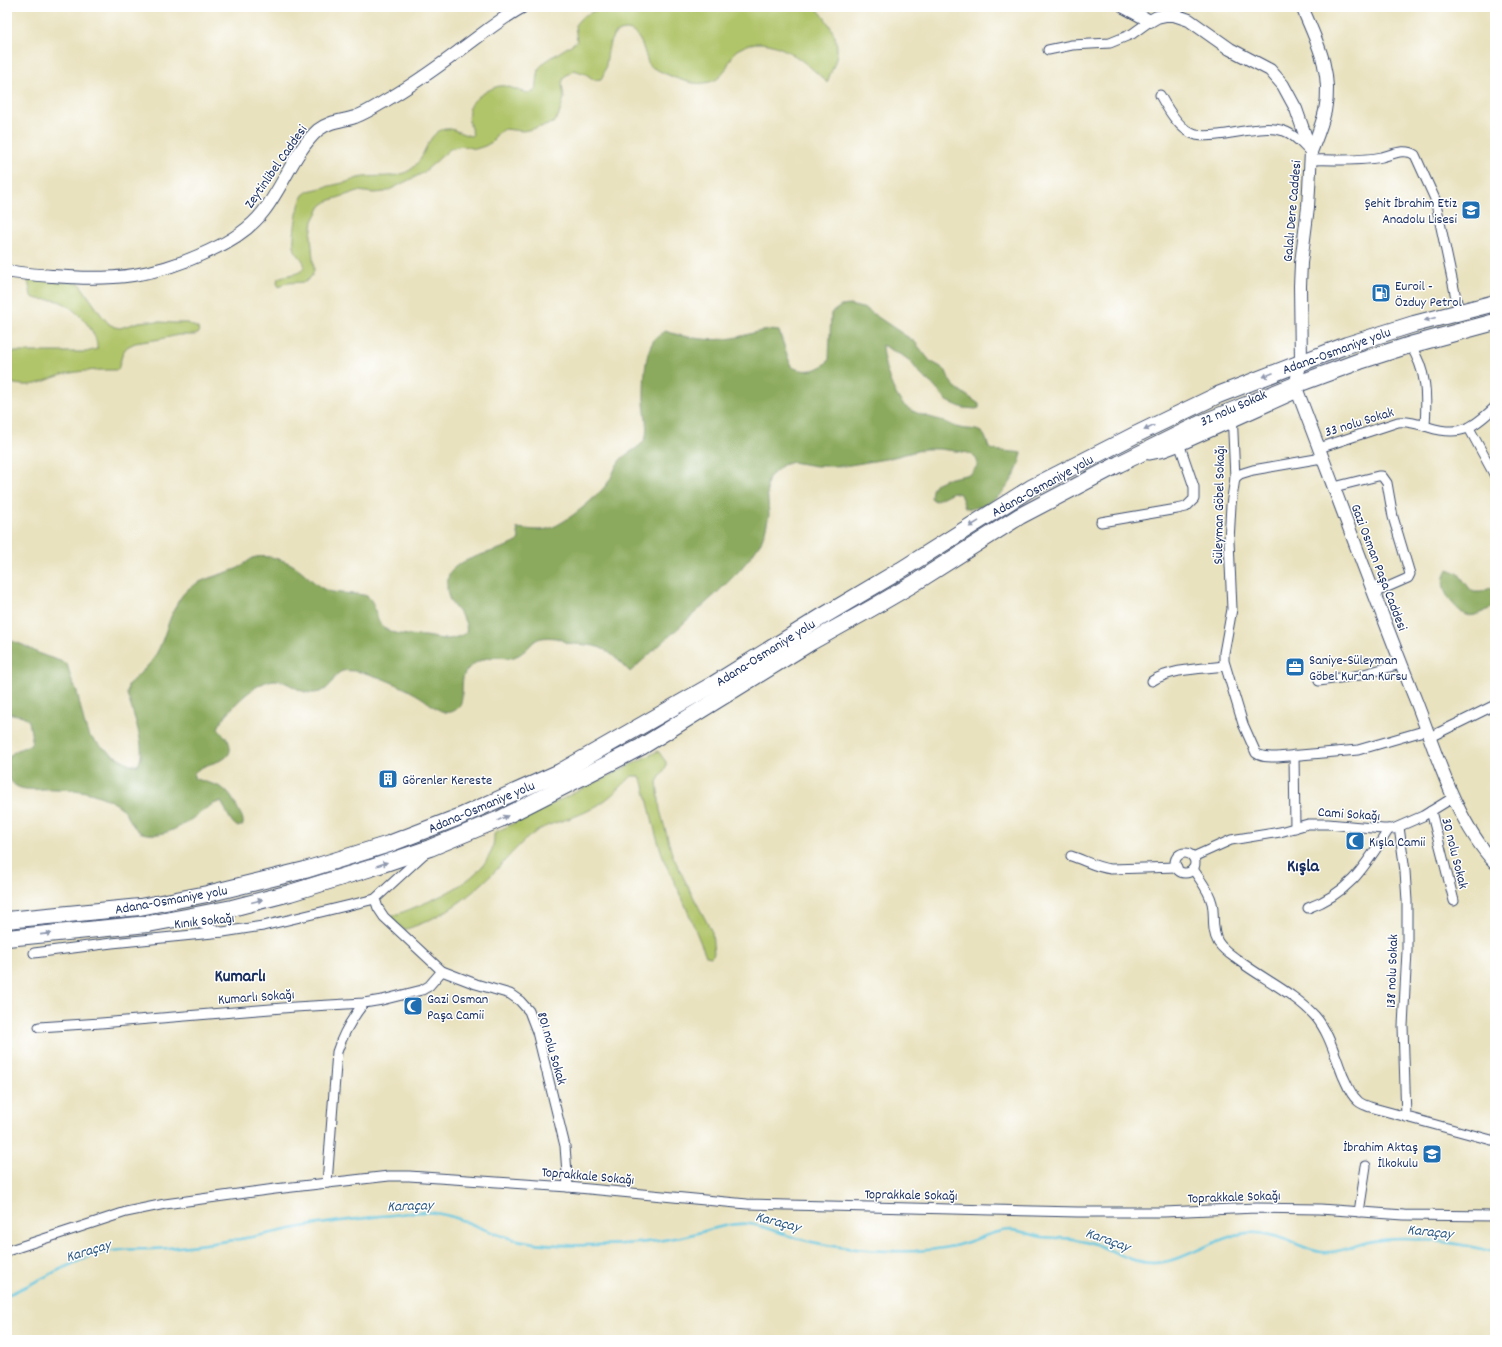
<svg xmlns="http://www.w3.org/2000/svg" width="1502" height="1347" font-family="Dekko,sans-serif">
	<rect width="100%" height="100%" fill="#fff"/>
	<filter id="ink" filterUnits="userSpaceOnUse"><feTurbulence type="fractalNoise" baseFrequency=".025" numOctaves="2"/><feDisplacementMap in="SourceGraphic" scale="8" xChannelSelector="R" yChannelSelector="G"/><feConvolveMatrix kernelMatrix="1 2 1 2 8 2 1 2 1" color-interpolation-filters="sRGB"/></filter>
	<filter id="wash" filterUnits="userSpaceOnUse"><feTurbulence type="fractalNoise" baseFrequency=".012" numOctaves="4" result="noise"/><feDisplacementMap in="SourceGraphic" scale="16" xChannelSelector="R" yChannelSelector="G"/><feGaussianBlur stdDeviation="0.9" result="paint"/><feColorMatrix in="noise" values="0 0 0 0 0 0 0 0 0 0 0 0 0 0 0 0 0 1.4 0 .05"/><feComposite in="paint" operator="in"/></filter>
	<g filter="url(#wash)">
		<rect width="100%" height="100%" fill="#e9e2bf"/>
		<g fill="#b0c469" stroke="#667a64">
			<path d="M602,7H816C826,19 838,34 837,51C837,61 830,73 827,83C810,65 773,33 745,46C742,48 737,49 735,52C725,66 726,80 705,83C688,86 664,73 649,66C645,55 641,29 625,30C602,32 611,66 601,79L594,80L586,74L574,70L564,77L562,84L564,98L559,115L553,123L545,126L523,131L504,129L497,134L492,142L485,146L476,149L462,146L450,149L423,173L385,192L374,193L358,191L328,201L321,206L313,221L311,236L314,270L312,276L305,282L286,283L279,287L277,283L278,278C284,275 296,275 301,271C310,263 297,256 295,250C291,241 298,203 303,195C304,194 306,193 308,191C321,188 334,185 347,182C351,181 354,179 358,178C375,174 395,180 410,170C427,160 426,126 451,129C458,131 464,135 471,136L473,134C464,112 468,101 489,90C493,88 499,85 504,86C513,87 521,93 531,93L536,90L539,68L546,61L577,41L575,25L582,17Z"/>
			<path d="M28,280L79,283L102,316L109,324L115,327L120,328L139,322L149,321L172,323H187L198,328L199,333L195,335H178L161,339L135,343L127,347L123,352L118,370C102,370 86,370 71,373C43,378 38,391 7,382V352H86L97,349C99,332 74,306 58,301C49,298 39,302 31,296Z"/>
			<path d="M658,751L666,762V767L657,782L660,810L672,854L686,883L712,932L714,954L711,957L706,956L681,895L665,863L656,835L643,782L639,776H632C614,794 600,807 576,816C564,821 550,823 539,830C518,842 504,864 486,880C471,894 455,907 437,916C427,922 415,926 404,930L390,917C425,903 497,880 494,833Z"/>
		</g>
		<g fill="#8caa5d" stroke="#546c5e">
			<path d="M850,305L866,309L915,342L930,361L941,367L946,371L950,381L955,387L979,404V408L976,409L963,408L947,401L932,384L921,375L910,361L903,356L882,345C882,360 893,397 906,407C917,415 931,417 943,421C949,423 954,427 960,428C967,430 975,428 981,432C986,435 987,443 989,448C996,452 1012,451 1022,453C1015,483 1000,503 970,509L965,507L960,494L953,492L935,501L931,498L932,490L935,484L946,479L971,474L977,466V460L971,454L963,452L939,449H925L886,459L844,466H816L792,462L783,465L769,477L767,485L769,515L766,528L761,542L752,555L739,571L719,591L630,672C620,662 609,649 594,646C585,644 576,645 567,643C564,642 562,640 559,639C554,637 543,637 538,639C530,643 526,653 514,657C509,659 502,657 496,657C485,657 471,663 465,673C458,684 469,707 451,712C441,715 430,703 422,698C407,688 373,673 355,671C352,671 346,670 343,671C331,674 334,694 310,693C298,692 288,681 276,680C257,679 225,712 218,728C220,733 226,736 228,740C237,760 216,761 205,766C200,768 197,770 194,773V778C217,787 224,782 237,807C240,814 244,817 243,825L238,827C229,822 227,810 221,802C212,803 207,808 200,813C185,824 167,837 147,834C134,833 132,822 125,812C119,804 111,801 102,797C87,791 72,789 55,789C43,788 26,792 16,786C10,782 7,774 7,767C7,751 18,751 31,744L32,739L29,721L23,716L7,713V640C19,642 29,648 40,654C49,658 58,659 67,664L72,681L77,692L84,722L88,734L96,742L113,755L132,765H138C148,750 132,711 127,694L128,685C137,675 148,668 155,656C167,636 170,605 188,589C200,579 221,575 236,569C242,567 250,558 256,557C268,555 281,559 291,564C305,571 314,586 328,591C338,594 360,593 367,596C375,601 375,616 380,623C388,636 412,635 425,636C432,637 439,639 446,639C453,639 460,636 466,633C470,614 447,610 447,587C447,582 448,576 450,572C461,557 500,551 517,542L519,538L517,528C527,529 537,531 547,529C563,526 597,497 607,484C613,477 614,467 620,460C627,452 644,447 646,436C648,424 644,411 644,400C644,383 644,354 654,340C656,337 662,334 665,331C686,338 711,342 733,338C749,335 763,328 779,331L791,366C802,374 823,371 829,359L831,313L841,306Z"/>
			<path d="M1448,569L1458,573L1470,589L1474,592H1481L1495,586V606C1486,610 1477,618 1466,615C1461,613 1457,608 1454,605C1444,594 1439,582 1448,569Z"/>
		</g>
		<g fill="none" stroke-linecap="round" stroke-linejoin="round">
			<path stroke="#62c6e0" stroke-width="2.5" d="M7,1295C38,1282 67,1263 98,1254C116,1249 133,1249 152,1249C175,1248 198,1245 220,1242C254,1238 286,1229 319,1224C339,1221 359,1219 380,1216C395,1215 410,1212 425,1212C455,1213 478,1229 506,1237C533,1245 562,1246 590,1245C620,1245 651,1243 681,1237C703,1233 726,1222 749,1224C767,1226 783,1235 800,1239C837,1249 877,1252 915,1251C933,1250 951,1248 968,1242C983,1237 996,1230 1012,1230C1022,1231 1032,1235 1042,1237C1060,1239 1077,1237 1095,1244C1114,1251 1132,1263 1153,1263C1182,1263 1210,1240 1240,1234C1261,1230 1280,1237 1299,1245C1307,1248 1313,1251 1321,1252C1339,1254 1356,1244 1373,1241C1412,1235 1458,1243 1495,1252"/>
		</g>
	</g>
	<g filter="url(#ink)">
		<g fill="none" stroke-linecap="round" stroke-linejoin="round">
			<g stroke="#3a4a6d" stroke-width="11">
				<g id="street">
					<polyline points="1048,50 1072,45 1110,43 1132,34 1150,21"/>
					<path d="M1160,95C1167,108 1180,131 1196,135C1213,138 1234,132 1251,130C1262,128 1273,127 1284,131C1294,134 1303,145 1310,152"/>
					<path d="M1311,160C1333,159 1360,162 1382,157C1393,154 1405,148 1415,155L1435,199L1459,312"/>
					<path d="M1410,345C1427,371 1427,395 1425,426"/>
					<path d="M1232,411L1235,478L1231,505L1229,541L1232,609L1224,653V661L1243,724L1256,753C1262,758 1270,757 1277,757L1358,750L1427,730"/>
					<polyline points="1469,428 1495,476"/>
					<path d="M1319,448L1398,422C1408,421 1418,424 1428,427C1460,437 1472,429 1495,407"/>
					<polyline points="1149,455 1164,452 1180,446 1298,393"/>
					<polyline points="1235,478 1240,474 1253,470 1322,458"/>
					<polyline points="1334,487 1378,476 1382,476 1387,483 1393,517 1410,574 1408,578 1374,593"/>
					<polyline points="1101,522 1177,509 1186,507 1194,499 1194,487 1180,446"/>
					<path d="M1152,681C1173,668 1201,669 1225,666"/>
					<polyline points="1319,681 1360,675 1401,664"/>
					<polyline points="1430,737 1495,705"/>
					<polyline points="1294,755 1295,828"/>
					<polyline points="1431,811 1454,901"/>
					<polyline points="1399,827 1405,871 1407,901 1407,951 1403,1026 1406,1117"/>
					<circle cx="1185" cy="863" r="10"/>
					<polyline points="424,854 375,899 378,908 384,917 442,971 476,984 510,994 520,1001 529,1011 537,1032 565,1146 568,1187"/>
					<path d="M1071,856C1084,860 1097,868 1111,869L1177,867"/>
					<polyline points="1193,857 1231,840 1280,832 1308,824 1328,824 1383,829 1393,829 1423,816 1454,797"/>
					<path d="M1193,869C1200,880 1209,890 1212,903C1215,916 1211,930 1218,942C1223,950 1231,955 1238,960C1263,979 1294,993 1315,1016C1329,1032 1335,1056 1343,1076C1347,1084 1350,1094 1357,1100C1360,1104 1365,1105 1370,1107L1495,1141"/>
					<path d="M1308,908C1351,892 1365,866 1389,829"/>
					<polyline points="189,919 221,932"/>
					<polyline points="34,953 112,943 223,932 263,926 375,899"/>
					<polyline points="39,1027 101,1023 295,1007 364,1003 382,1000 422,990 429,986 442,971"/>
					<path d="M327,1183L337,1052C343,1033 352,1018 364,1003"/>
					<polyline points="1359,1212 1366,1166"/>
					<polyline points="7,1251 126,1212 165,1204 275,1189 389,1176 409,1176 568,1187 747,1204 1078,1212 1164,1212 1256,1208 1320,1209 1404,1215 1495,1216"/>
				</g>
			</g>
			<g stroke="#3a4a6d" stroke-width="14">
				<g id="secondary">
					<path d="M1124,7L1150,21L1157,17L1166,15H1174L1189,20L1230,49L1270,70L1283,85L1296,109L1311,152L1308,207L1301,263L1300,286L1301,362L1295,385C1335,490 1374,596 1416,701C1437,755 1455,820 1495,863"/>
					<path d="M1302,7C1317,42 1333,72 1325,111C1322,125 1316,139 1311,152"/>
					<path d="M7,271C22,274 38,275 53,276C113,281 154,277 209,251C229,242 249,230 263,212C283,187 294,152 318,130C329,121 342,121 355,117C366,113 375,107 385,101C411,86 435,69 459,51C480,36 500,19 522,7"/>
				</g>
			</g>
			<g stroke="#3a4a6d" stroke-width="18">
				<g id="highway">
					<polyline points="7,920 140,907 207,894 305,870 389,844 459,817 560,772 714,684 820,618 901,570 1031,488 1137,434 1218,395 1347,345 1414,324 1495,303"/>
					<polyline points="7,938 148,924 186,917 232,908 290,893 371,868 430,848 500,819 641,747 811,642 872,608 913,584 1020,516 1119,464 1202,423 1295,385 1360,361 1410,345 1495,322"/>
				</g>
			</g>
			<use href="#street" stroke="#fff" stroke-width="9"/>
			<use href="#secondary" stroke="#fff" stroke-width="12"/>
			<use href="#highway" stroke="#fff" stroke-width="16"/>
		</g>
		<defs><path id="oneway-solid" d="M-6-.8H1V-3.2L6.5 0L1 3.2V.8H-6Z"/></defs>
		<g fill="#8d97ae">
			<use href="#oneway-solid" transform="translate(1430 319) rotate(165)"/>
			<use href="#oneway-solid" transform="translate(1268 375) rotate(158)"/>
			<use href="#oneway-solid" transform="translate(1149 428) rotate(154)"/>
			<use href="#oneway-solid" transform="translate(974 524) rotate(148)"/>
			<use href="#oneway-solid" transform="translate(503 818) rotate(-26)"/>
			<use href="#oneway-solid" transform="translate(382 864) rotate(-19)"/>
			<use href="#oneway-solid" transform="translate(257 901) rotate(-14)"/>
			<use href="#oneway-solid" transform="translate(46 934) rotate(-6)"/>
		</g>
	</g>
	<defs>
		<g id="school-square" transform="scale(1)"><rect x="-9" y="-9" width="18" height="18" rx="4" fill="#1f6fb2" stroke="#fff"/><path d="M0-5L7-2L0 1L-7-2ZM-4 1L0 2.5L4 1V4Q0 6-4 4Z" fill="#fff"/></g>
		<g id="fuel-square" transform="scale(1)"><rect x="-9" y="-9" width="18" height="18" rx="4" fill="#1f6fb2" stroke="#fff"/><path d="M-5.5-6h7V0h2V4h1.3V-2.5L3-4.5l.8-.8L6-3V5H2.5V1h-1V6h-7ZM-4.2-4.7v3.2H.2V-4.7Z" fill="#fff"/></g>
		<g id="office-square" transform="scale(1)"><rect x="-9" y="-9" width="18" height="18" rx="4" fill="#1f6fb2" stroke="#fff"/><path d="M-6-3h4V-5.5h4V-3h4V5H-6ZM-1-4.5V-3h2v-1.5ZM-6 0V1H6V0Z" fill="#fff"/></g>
		<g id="building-square" transform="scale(1)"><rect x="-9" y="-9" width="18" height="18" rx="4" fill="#1f6fb2" stroke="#fff"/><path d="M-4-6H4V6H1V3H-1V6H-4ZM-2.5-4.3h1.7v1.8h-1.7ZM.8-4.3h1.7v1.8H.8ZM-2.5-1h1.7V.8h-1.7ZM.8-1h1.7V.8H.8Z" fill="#fff"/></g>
		<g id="mosque-square" transform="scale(1)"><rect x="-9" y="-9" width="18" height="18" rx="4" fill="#1f6fb2" stroke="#fff"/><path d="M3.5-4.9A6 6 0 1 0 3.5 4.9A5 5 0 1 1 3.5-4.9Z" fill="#fff"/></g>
	</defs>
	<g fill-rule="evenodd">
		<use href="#school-square" x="1471" y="210"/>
		<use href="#fuel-square" x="1381" y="293"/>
		<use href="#office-square" x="1295" y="667"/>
		<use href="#building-square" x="388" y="779"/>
		<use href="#mosque-square" x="1355" y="841"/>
		<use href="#mosque-square" x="413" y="1006"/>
		<use href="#school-square" x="1432" y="1154"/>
	</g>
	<g text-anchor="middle" stroke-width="3" stroke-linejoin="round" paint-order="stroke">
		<g font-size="14" fill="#1b2f5e" stroke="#fff">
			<text transform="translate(275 166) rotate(-55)" y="5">Zeytinlibel Caddesi</text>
			<text transform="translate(1291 211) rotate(-85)" y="5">Galalı Dere Caddesi</text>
			<text transform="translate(1336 350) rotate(-20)" y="5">Adana-Osmaniye yolu</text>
			<text transform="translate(1233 407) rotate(-24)" y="5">32 nolu Sokak</text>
			<text transform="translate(1359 421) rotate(-17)" y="5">33 nolu Sokak</text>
			<text transform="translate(1042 485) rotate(-29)" y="5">Adana-Osmaniye yolu</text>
			<text transform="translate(1218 505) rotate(-89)" y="5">Süleyman Göbel Sokağı</text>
			<text transform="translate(1380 567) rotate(69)" y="5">Gazi Osman Paşa Caddesi</text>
			<text transform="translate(765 652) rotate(-32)" y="5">Adana-Osmaniye yolu</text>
			<text transform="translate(481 806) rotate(-23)" y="5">Adana-Osmaniye yolu</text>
			<text transform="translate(1349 813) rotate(4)" y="5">Cami Sokağı</text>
			<text transform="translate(1456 853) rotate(76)" y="5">30 nolu Sokak</text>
			<text transform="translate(171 899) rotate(-10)" y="5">Adana-Osmaniye yolu</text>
			<text transform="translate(204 920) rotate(-6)" y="5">Kınık Sokağı</text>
			<text transform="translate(1391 971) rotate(-88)" y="5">138 nolu Sokak</text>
			<text transform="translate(256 996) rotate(-4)" y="5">Kumarlı Sokağı</text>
			<text transform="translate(553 1048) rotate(74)" y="5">801 nolu Sokak</text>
			<text transform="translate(588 1175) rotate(5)" y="5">Toprakkale Sokağı</text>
			<text transform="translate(911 1194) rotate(1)" y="5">Toprakkale Sokağı</text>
			<text transform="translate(1234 1196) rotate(-2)" y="5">Toprakkale Sokağı</text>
		</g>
		<g font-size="14" fill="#1b2f5e" stroke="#fff" text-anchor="start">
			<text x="1457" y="207" text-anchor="end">Şehit İbrahim Etiz<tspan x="1457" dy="16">Anadolu Lisesi</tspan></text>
			<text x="1395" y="290">Euroil -<tspan x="1395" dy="16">Özduy Petrol</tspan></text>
			<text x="1309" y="664">Saniye-Süleyman<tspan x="1309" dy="16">Göbel Kur'an Kursu</tspan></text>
			<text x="402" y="784">Görenler Kereste</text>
			<text x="1369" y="846">Kışla Camii</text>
			<text x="427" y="1003">Gazi Osman<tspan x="427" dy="16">Paşa Camii</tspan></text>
			<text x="1418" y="1151" text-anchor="end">İbrahim Aktaş<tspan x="1418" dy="16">İlkokulu</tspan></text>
		</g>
		<g font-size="15" font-style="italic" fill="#305c85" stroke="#fff">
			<text transform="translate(410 1205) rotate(-2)" y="5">Karaçay</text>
			<text transform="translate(778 1221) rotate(15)" y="5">Karaçay</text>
			<text transform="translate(1430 1231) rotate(6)" y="5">Karaçay</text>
			<text transform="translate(1108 1239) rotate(20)" y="5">Karaçay</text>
			<text transform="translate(88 1250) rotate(-17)" y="5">Karaçay</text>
		</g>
		<g font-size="18" font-weight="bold" fill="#1b2f5e" stroke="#fff">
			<text x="1303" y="871">Kışla</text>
			<text x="240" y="981">Kumarlı</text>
		</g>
	</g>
	<rect width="1502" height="1347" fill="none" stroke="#fff" stroke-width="24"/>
</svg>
